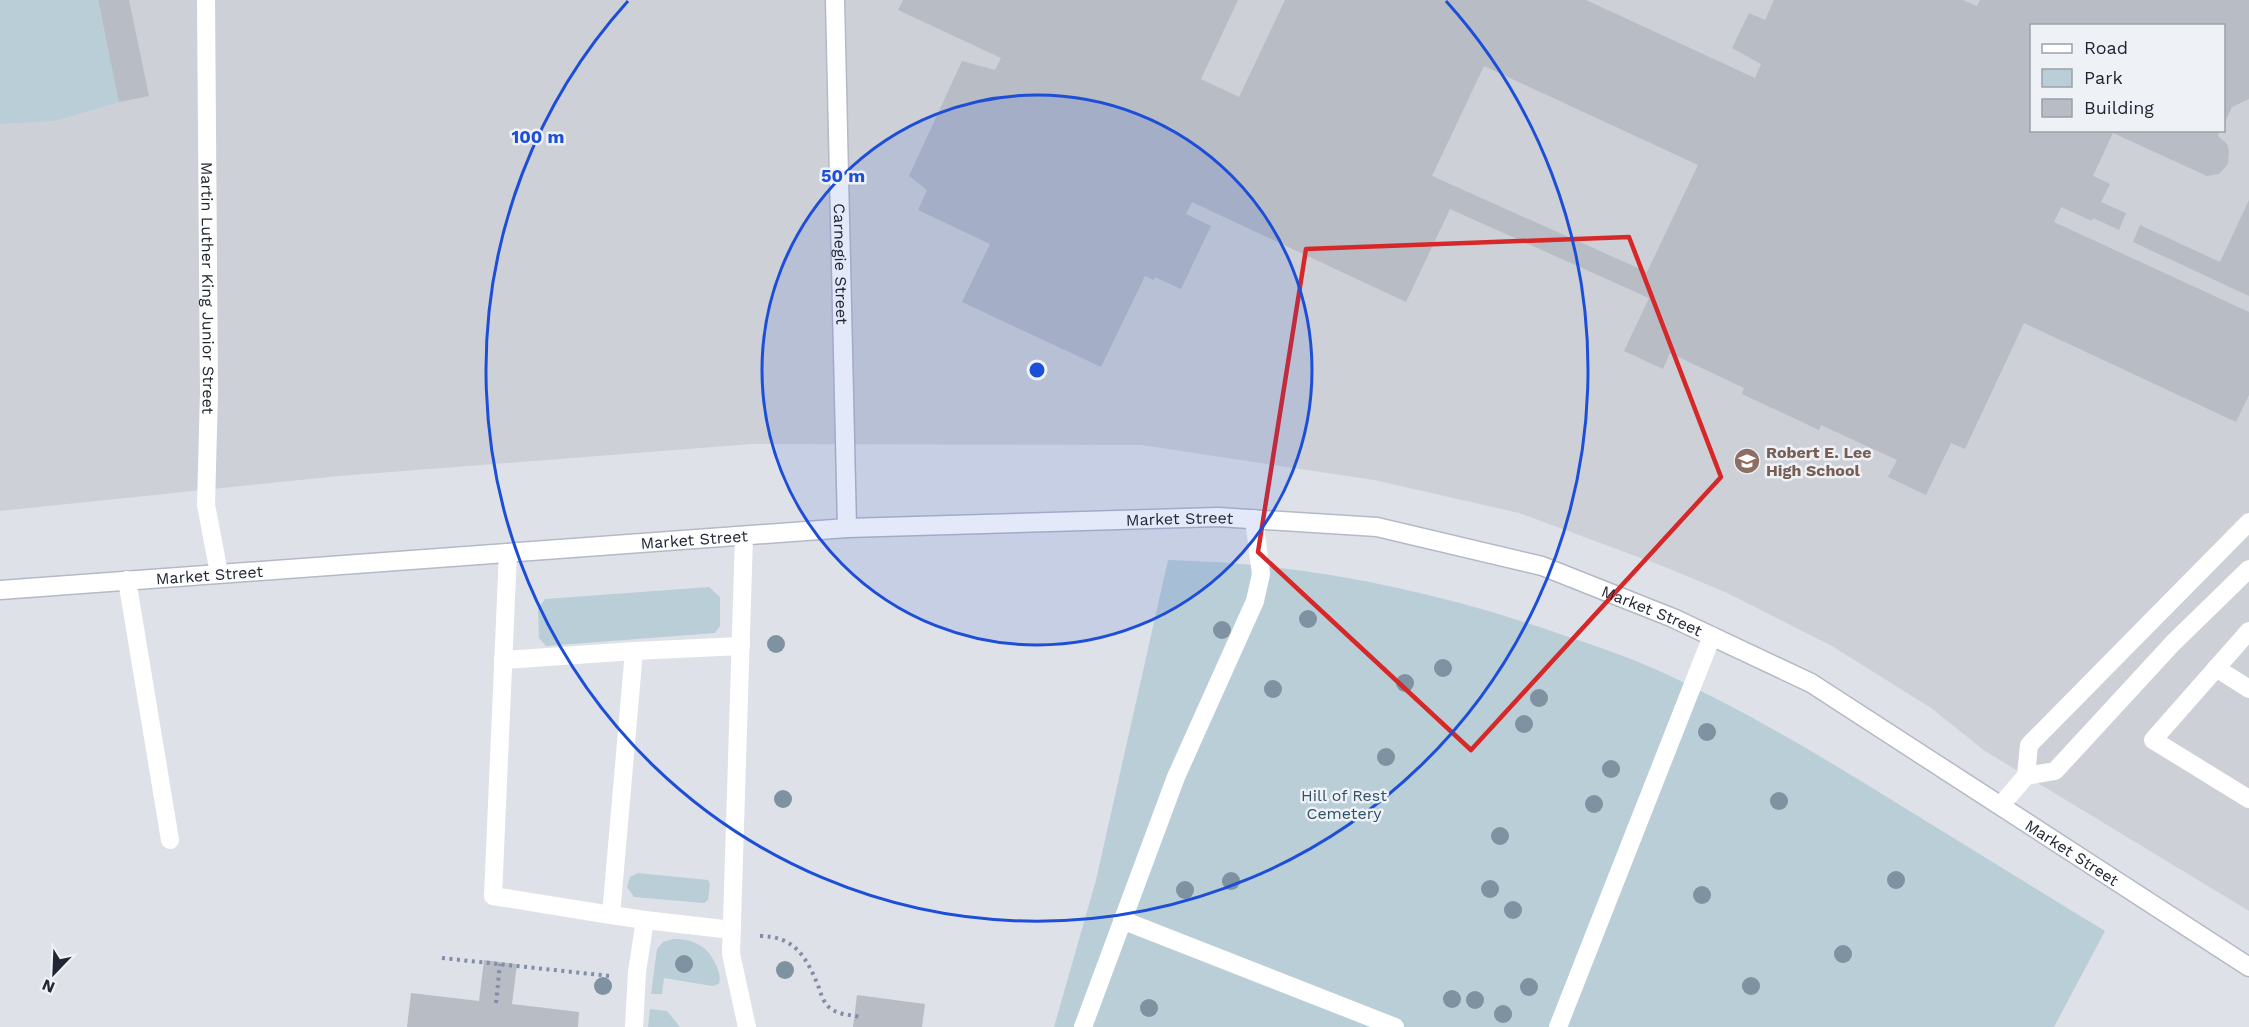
<svg xmlns="http://www.w3.org/2000/svg" width="2249" height="1027" font-family="'Work Sans',sans-serif">
	<rect width="100%" height="100%" fill="#dee2e8"/>
	<path fill="#cdd1d7" fill-rule="evenodd" d="M0,0H2249V911L1985,751L1931,708L1832,646L1725,592L1665,567L1519,513L1374,480L1141,445L752,444L339,476L0,511ZM2032,26H2224V130H2032Z"/>
	<g fill="#b9ced7">
		<polygon points="0,0 97,0 120,102 54,121 0,124"/>
		<path d="M1168,560C1302,563 1433,590 1560,634C1596,646 1632,658 1666,674C1750,713 1829,761 1908,810C1974,850 2039,891 2105,931L2054,1027H1054L1096,880Z"/>
		<polygon points="709,587 720,597 720,626 715,633 546,646 539,638 538,609 545,599"/>
		<polygon points="638,873 708,880 710,884 708,900 704,903 634,897 627,887 630,877"/>
		<path d="M673,939C694,939 708,946 716,965C719,972 721,978 719,984L712,986L664,978L662,994H651L657,949L663,942Z"/>
		<polygon points="650,1009 667,1011 680,1027 648,1027"/>
	</g>
	<g fill="#b7bcc5" fill-rule="evenodd">
		<polygon points="98,0 129,0 149,96 119,102"/>
		<path d="M903,0H1238L1201,79L1239,97L1285,0H1586L1755,78L1761,64L1732,48L1749,13L1765,20L1774,0H1963L1977,6L1980,0H2249V99L2232,107L2224,124V26H2032V130H2220L2218,136L2227,144L2229,150L2228,164L2219,174L2207,176L2113,133L2093,176L2110,184L2101,202L2126,213L2119,230L2093,218L2092,221L2061,207L2054,222L2249,312V395L2236,422L2024,323L1965,449L1951,443L1926,495L1888,477L1897,460L1821,425L1819,430L1742,394L1744,388L1670,353L1663,369L1624,351L1649,298L1450,209L1406,302L1192,202L1186,214L1211,226L1181,289L1155,277L1154,280L1145,276L1101,367L962,302L990,244L918,210L927,190L909,176L962,61L995,70L1001,58L898,10ZM1484,66L1698,165L1647,272L1432,176Z"/>
		<polygon points="2249,200 2249,296 2133,242 2140,225 2220,262"/>
		<polygon points="484,960 517,964 512,1004 579,1012 578,1027 407,1027 411,993 479,1001"/>
		<polygon points="857,995 925,1004 922,1027 853,1027"/>
	</g>
	<g fill="none" stroke-linecap="round" stroke-linejoin="round">
		<g stroke="#b3b9c6" stroke-width="21">
			<g id="secondary">
				<path id="s2" d="M835,0L847,528"/>
				<path id="s3" d="M0,590L847,528L1218,517L1377,527L1542,566L1673,618L1811,683L2249,967"/>
			</g>
		</g>
		<g stroke="#828da8" stroke-width="4" stroke-dasharray="3 4.5" stroke-linecap="butt">
			<path d="M760,936C795,936 807,958 819,988C821,994 824,1004 830,1008C839,1015 851,1015 862,1017"/>
			<polyline points="442,958 610,976"/>
			<polyline points="496,1003 500,964"/>
		</g>
		<g stroke="#fff" stroke-width="18">
			<polyline points="744,536 731,954 747,1027"/>
			<polyline points="508,553 493,896 611,915 634,651 741,646"/>
			<polyline points="127,580 170,840"/>
			<polyline points="2249,631 2153,740 2249,799"/>
			<polyline points="503,660 634,651"/>
			<polyline points="2216,668 2249,689"/>
			<polyline points="2026,776 2055,771 2173,643 2249,569"/>
			<polyline points="2001,805 2026,776 2029,745 2249,522"/>
			<polyline points="611,915 645,920"/>
			<polyline points="1122,920 1395,1027"/>
			<polyline points="634,1027 637,972 645,920 732,930"/>
			<polyline points="1083,1027 1176,777 1255,601 1261,574 1254,519"/>
			<polyline points="1558,1027 1712,636"/>
		</g>
		<path stroke="#fff" stroke-width="18" id="s1" d="M206,0L209,392L206,505L219,573"/>
		<use href="#secondary" stroke="#fff" stroke-width="18"/>
	</g>
	<g fill="#7e92a1">
		<circle cx="1308" cy="619" r="9"/>
		<circle cx="1222" cy="630" r="9"/>
		<circle cx="776" cy="644" r="9"/>
		<circle cx="1443" cy="668" r="9"/>
		<circle cx="1405" cy="683" r="9"/>
		<circle cx="1273" cy="689" r="9"/>
		<circle cx="1539" cy="698" r="9"/>
		<circle cx="1524" cy="724" r="9"/>
		<circle cx="1707" cy="732" r="9"/>
		<circle cx="1386" cy="757" r="9"/>
		<circle cx="1611" cy="769" r="9"/>
		<circle cx="783" cy="799" r="9"/>
		<circle cx="1779" cy="801" r="9"/>
		<circle cx="1594" cy="804" r="9"/>
		<circle cx="1500" cy="836" r="9"/>
		<circle cx="1896" cy="880" r="9"/>
		<circle cx="1231" cy="881" r="9"/>
		<circle cx="1490" cy="889" r="9"/>
		<circle cx="1185" cy="890" r="9"/>
		<circle cx="1702" cy="895" r="9"/>
		<circle cx="1513" cy="910" r="9"/>
		<circle cx="1843" cy="954" r="9"/>
		<circle cx="684" cy="964" r="9"/>
		<circle cx="785" cy="970" r="9"/>
		<circle cx="603" cy="986" r="9"/>
		<circle cx="1751" cy="986" r="9"/>
		<circle cx="1529" cy="987" r="9"/>
		<circle cx="1452" cy="999" r="9"/>
		<circle cx="1475" cy="1000" r="9"/>
		<circle cx="1149" cy="1008" r="9"/>
		<circle cx="1503" cy="1014" r="9"/>
	</g>
	<path fill="none" stroke="#d62828" stroke-width="4.5" stroke-linejoin="round" d="M1629,237L1721,477L1471,750L1258,552L1306,249Z"/>
	<circle cx="1037" cy="370" r="275" fill="#1d4ed8" fill-opacity=".12"/>
	<g fill="none" stroke="#1d4ed8" stroke-width="3">
		<circle cx="1037" cy="370" r="275"/>
		<path d="M1446 1A551 551 0 1 1 628 1"/>
	</g>
	<defs>
		<g id="school-disc" transform="scale(1.35)"><circle r="9.5" fill="#8d6e63" stroke="#eef1f5"/><path d="M0-5L7-2L0 1L-7-2ZM-4 1L0 2.5L4 1V4Q0 6-4 4Z" fill="#fff"/></g>
	</defs>
	<g fill-rule="evenodd">
		<use href="#school-disc" x="1747" y="461"/>
	</g>
	<g text-anchor="middle" stroke-width="5" stroke-linejoin="round" paint-order="stroke">
		<g font-size="16" fill="#212635" stroke="#eef1f5">
			<text dy="6" stroke="none"><textPath href="#s2" startOffset="264">Carnegie Street</textPath></text>
			<text dy="6" stroke="none"><textPath href="#s1" startOffset="288">Martin Luther King Junior Street</textPath></text>
			<text dy="6" stroke="none"><textPath href="#s3" startOffset="1182">Market Street</textPath></text>
			<text dy="6" stroke="none"><textPath href="#s3" startOffset="696">Market Street</textPath></text>
			<text dy="6" stroke="none"><textPath href="#s3" startOffset="210">Market Street</textPath></text>
			<text dy="6" stroke="none"><textPath href="#s3" startOffset="1668">Market Street</textPath></text>
			<text dy="6" stroke="none"><textPath href="#s3" startOffset="2154">Market Street</textPath></text>
		</g>
		<g font-size="16" font-weight="bold" fill="#785e54" stroke="#eef1f5" text-anchor="start">
			<text x="1766" y="458">Robert E. Lee<tspan x="1766" dy="18">High School</tspan></text>
		</g>
		<g font-size="16" fill="#305167" stroke="#eef1f5">
			<text x="1344" y="801">Hill of Rest<tspan x="1344" dy="18">Cemetery</tspan></text>
		</g>
	</g>
	<circle cx="1037" cy="370" r="9" fill="#1d4ed8" stroke="#eef1f5" stroke-width="3"/>
	<g font-size="18" text-anchor="middle" font-weight="bold" fill="#1d4ed8" stroke="#eef1f5" stroke-width="5" stroke-linejoin="round" paint-order="stroke">
		<text x="538" y="143">100 m</text>
		<text x="843" y="182">50 m</text>
	</g>
	<rect x="2030" y="24" width="195" height="108" fill="#eef1f5" stroke="#9ca0a8" stroke-width="1.5"/>
	<rect x="2042" y="44" width="30" height="9" fill="#ffffff" stroke="#9ca0a8" stroke-width="1.5"/>
	<text x="2084" y="54" font-size="18" fill="#212635">Road</text>
	<rect x="2042" y="69" width="30" height="18" fill="#b9ced7" stroke="#9ca0a8" stroke-width="1.5"/>
	<text x="2084" y="84" font-size="18" fill="#212635">Park</text>
	<rect x="2042" y="99" width="30" height="18" fill="#b7bcc5" stroke="#9ca0a8" stroke-width="1.5"/>
	<text x="2084" y="114" font-size="18" fill="#212635">Building</text>
	<g transform="translate(54 973) rotate(203)" stroke="#eef1f5" stroke-width="4.5" paint-order="stroke">
	<path d="M0-4.5L10 22L0 15L-10 22Z" fill="#212635"/>
	<text y="-9" font-size="16" font-weight="bold" text-anchor="middle" fill="#212635">N</text>
	</g>
</svg>
